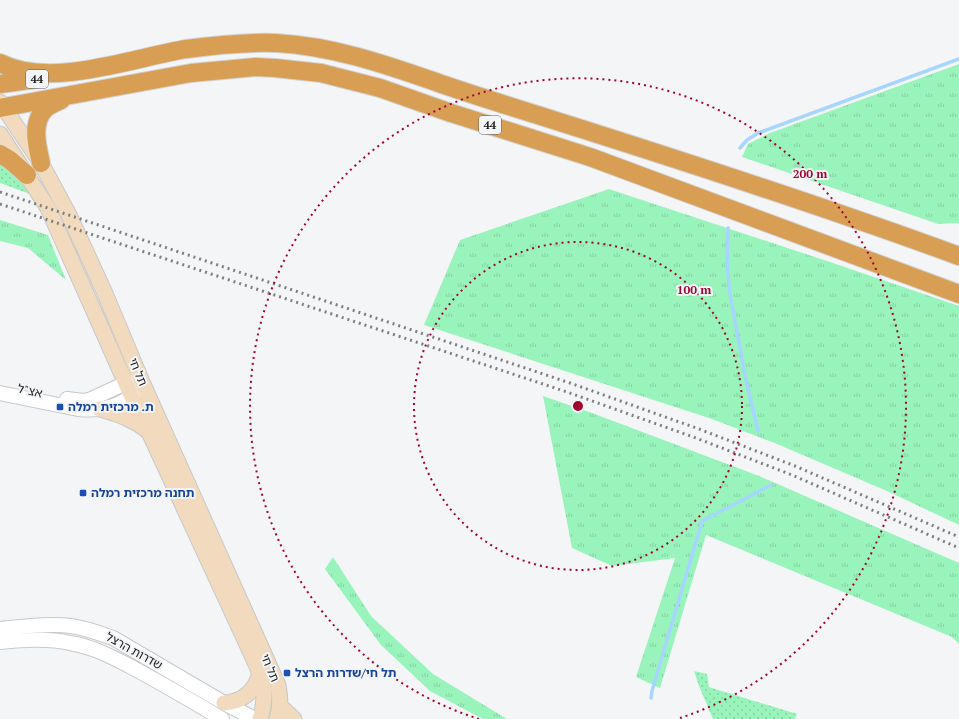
<svg xmlns="http://www.w3.org/2000/svg" width="959" height="719" font-family="'PT Serif','Noto Sans Hebrew',serif">
	<defs>
		<pattern id="grass-tufts" width="24" height="20" patternUnits="userSpaceOnUse"><rect width="24" height="20" fill="#99f4bb"/><path d="M3 7l-1-3M5 7V3M7 7l1-3M15 17l-1-3M17 17v-4M19 17l1-3" fill="none" stroke="#84d1a0"/></pattern>
		<pattern id="park-dots" width="8" height="8" patternUnits="userSpaceOnUse"><rect width="8" height="8" fill="#99f4bb"/><path d="M2 2h.1M6 6h.1" fill="none" stroke="#84d1a0" stroke-width="1.8" stroke-linecap="round"/></pattern>
	</defs>
	<rect width="100%" height="100%" fill="#f4f5f7"/>
	<g fill="url(#grass-tufts)">
		<polygon points="959,64 959,223 938,224 742,157 748,144 770,133"/>
		<polygon points="609,189 830,262 959,306 959,525 887,491 777,444 712,419 424,325 460,240"/>
		<polygon points="0,220 48,235 66,280 28,248 0,241"/>
		<polygon points="543,396 592,413 759,476 959,563 959,644 952,637 706,535 660,688 636,677 675,558 612,566 572,548"/>
		<polygon points="333,557 371,616 433,674 507,719 483,719 430,691 381,645 325,569"/>
	</g>
	<g fill="url(#park-dots)">
		<polygon points="0,164 19,178 30,194 0,183"/>
		<polygon points="694,671 707,674 709,687 797,714 795,719 713,719 699,686"/>
	</g>
	<g fill="none" stroke-linecap="round" stroke-linejoin="round">
		<g stroke="#a6d5ff" stroke-width="3.5">
			<polyline points="740,148 747,140 758,133 959,59"/>
			<polyline points="728,228 727,266 730,294 745,375 758,431"/>
			<polyline points="651,698 652,691 702,521 771,485"/>
		</g>
		<g stroke="#c7c8ca" stroke-width="16">
			<g id="tertiary">
				<path d="M0,393L78,409C100,411 125,407 139,388"/>
				<polyline points="67,399 83,401 89,400 126,383 136,382"/>
				<path d="M0,629C23,627 48,623 71,626C86,628 99,633 113,638L224,703L255,719"/>
				<path d="M0,642C23,640 47,638 70,643C95,647 116,659 137,670C166,686 194,702 222,719"/>
			</g>
		</g>
		<g stroke="#c7c8ca" stroke-width="17">
			<g id="secondary">
				<path d="M0,102L41,163L69,215L104,291L142,382L278,685C280,697 281,707 277,719"/>
				<path d="M0,134L48,208L132,397L149,432L256,664C264,683 267,699 260,719"/>
				<path d="M100,409C118,414 133,419 148,431"/>
				<path d="M224,703C243,702 255,691 260,673"/>
				<polyline points="280,706 294,719"/>
			</g>
		</g>
		<g stroke="#d2d2d3" stroke-width="20">
			<g id="trunk">
				<path d="M0,63C51,89 132,58 186,49C215,45 247,42 276,43C332,46 384,64 436,82C461,91 487,99 512,107C662,154 812,202 959,256"/>
				<polyline points="0,84 36,79"/>
				<polyline points="0,108 191,73 256,67 275,68 321,73 380,88 451,113 590,157 959,294"/>
				<polyline points="0,154 10,160 27,175"/>
				<path d="M41,163C37,146 31,123 45,109C49,105 57,102 61,100"/>
			</g>
		</g>
		<use href="#tertiary" stroke="#fff" stroke-width="14"/>
		<use href="#secondary" stroke="#f1dabe" stroke-width="15"/>
		<use href="#trunk" stroke="#d89e53" stroke-width="18"/>
		<g stroke="#7e7f80" stroke-width="3" stroke-dasharray="2 4" stroke-linecap="butt">
			<polyline points="0,192 570,383 699,429 795,466 959,537"/>
			<polyline points="0,204 567,392 696,438 792,475 959,548"/>
		</g>
	</g>
	<g fill="none" stroke="#a3042f" stroke-width="2" stroke-dasharray="2 4">
		<circle cx="578" cy="406" r="164"/>
		<path d="M479 719A328 328 0 1 1 677 719"/>
	</g>
	<g fill="#1a4fb4" stroke="#f4f5f7" stroke-width="1.5">
		<rect x="56" y="403" width="8" height="8" rx="2"/>
		<rect x="79" y="489" width="8" height="8" rx="2"/>
		<rect x="283" y="669" width="8" height="8" rx="2"/>
	</g>
	<g text-anchor="middle" stroke-width="4" stroke-linejoin="round" paint-order="stroke">
		<g fill="#f4f5f7" stroke="#606061" stroke-width="1">
			<rect x="26" y="70" width="22" height="18" rx="3"/>
			<rect x="479" y="116" width="22" height="18" rx="3"/>
		</g>
		<g font-size="11" font-weight="bold" fill="#202021">
			<text x="37" y="83">44</text>
			<text x="490" y="129">44</text>
		</g>
		<g font-size="12" fill="#202021" stroke="#f4f5f7">
			<text transform="translate(138 372) rotate(67)" y="4">תל חי</text>
			<text transform="translate(30 391) rotate(12)" y="4">אצ"ל</text>
			<text transform="translate(134 651) rotate(29)" y="4">שדרות הרצל</text>
			<text transform="translate(270 668) rotate(67)" y="4">תל חי</text>
		</g>
		<g font-size="12" font-weight="bold" fill="#164399" stroke="#f4f5f7" text-anchor="start">
			<text x="68" y="411">ת. מרכזית רמלה</text>
			<text x="91" y="497">תחנה מרכזית רמלה</text>
			<text x="295" y="677">תל חי/שדרות הרצל</text>
		</g>
	</g>
	<circle cx="578" cy="406" r="6" fill="#a3042f" stroke="#f4f5f7" stroke-width="2"/>
	<g font-size="12" text-anchor="middle" font-weight="bold" fill="#a3042f" stroke="#f4f5f7" stroke-width="4" stroke-linejoin="round" paint-order="stroke">
		<text x="810" y="178">200 m</text>
		<text x="694" y="294">100 m</text>
	</g>
</svg>
